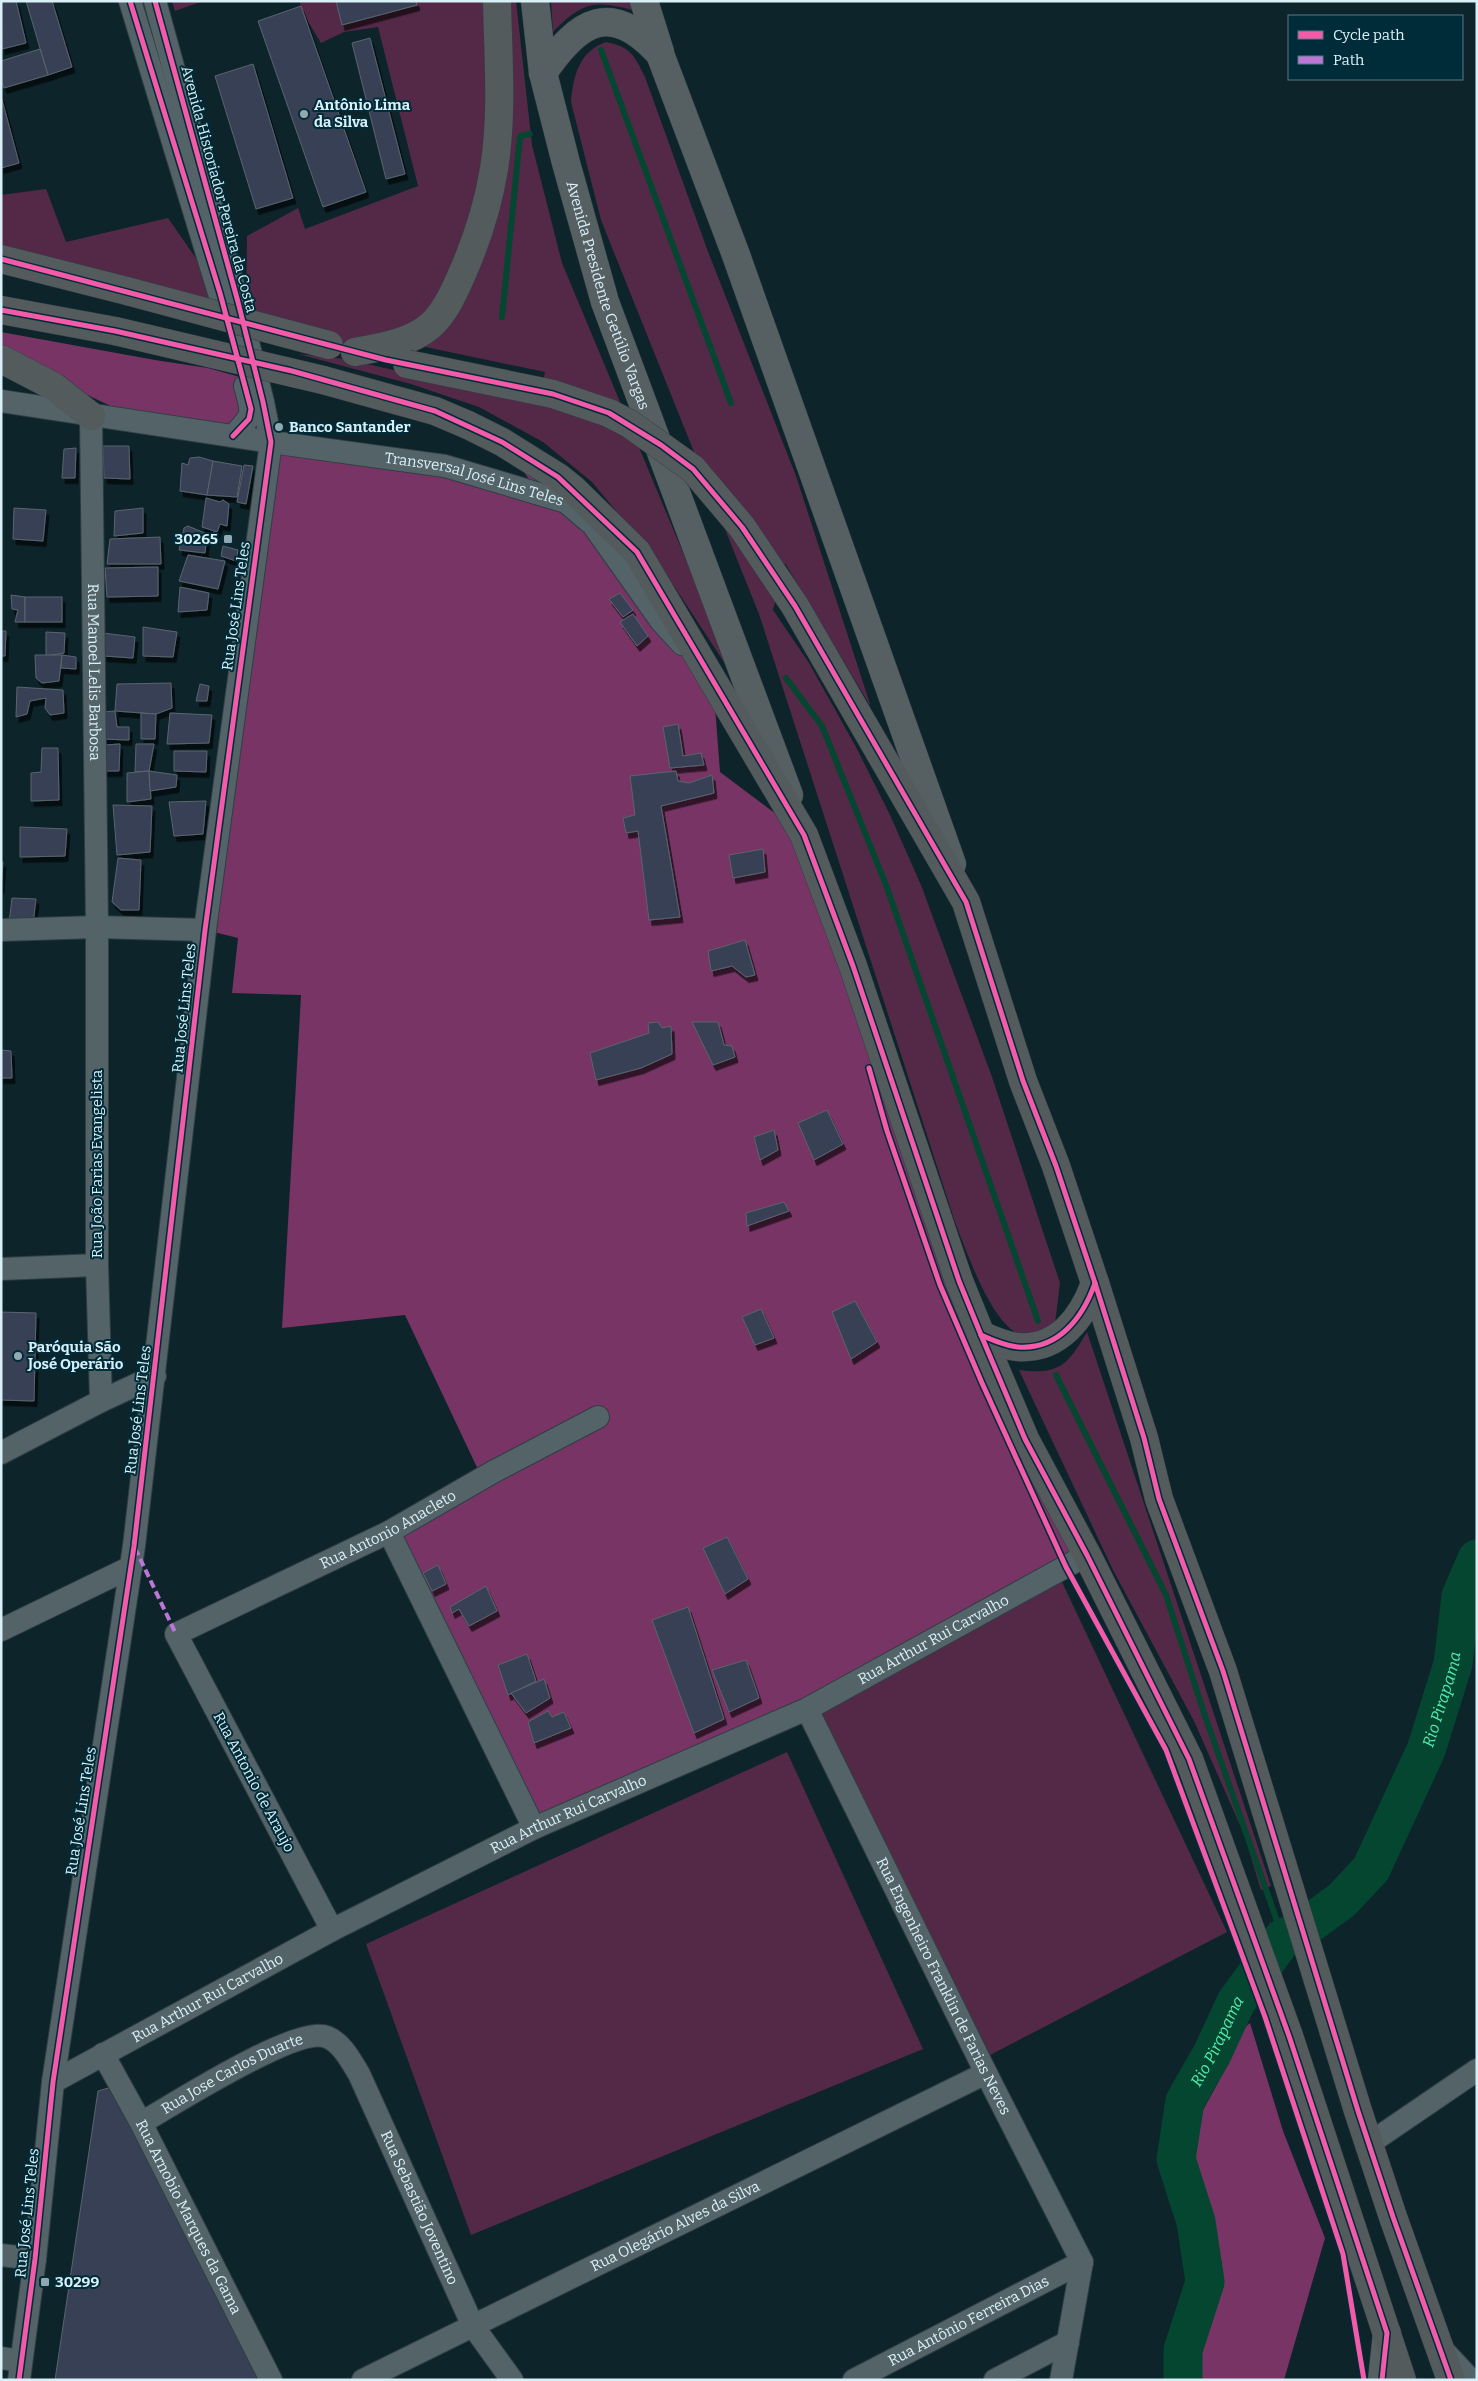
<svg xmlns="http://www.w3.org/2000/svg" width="1478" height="2381" font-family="Bitter,serif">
	<defs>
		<filter id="shadow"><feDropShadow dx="3" dy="5.5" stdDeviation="0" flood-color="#0009"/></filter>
	</defs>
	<rect width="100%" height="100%" fill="#0d242b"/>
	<g fill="#542948">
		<polygon points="172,1 203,1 175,11"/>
		<polygon points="300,1 497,1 487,182 434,311 386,360 246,323 247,236 298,208 305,229 418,186 378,27 344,32 321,43 301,10"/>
		<polygon points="506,1 516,1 532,145 562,263 737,682 657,560 592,482 543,442 479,407 411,384 298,354 345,359 539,403 545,372 416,345 480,264"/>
		<path d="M551,1H635L639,12C597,0 584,0 553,32Z"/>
		<path d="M606,42C631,47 634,55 645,77L707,249L796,476L871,707L785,563L773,610L809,663L857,749L890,815L921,885L992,1077L1060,1283L1055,1323C1048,1328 1037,1336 1027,1336C994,1335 966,1249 955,1222L759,614L601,220L571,102C573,77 579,51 606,42Z"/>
		<polygon points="46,189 66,242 168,218 220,293 208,312 1,270 1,195"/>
		<path d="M1087,1332L1271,1886L1261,1890L1244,1834L1194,1721L1113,1570L1019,1370C1059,1375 1067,1366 1087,1332Z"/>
		<polygon points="1062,1582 1227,1932 990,2055 820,1714"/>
		<polygon points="787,1752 923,2049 471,2235 366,1944"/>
	</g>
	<g fill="#773464">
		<polygon points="1,332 155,360 208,368 254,381 261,435 121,411 75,389 1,347"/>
		<polygon points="271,442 445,472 550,508 502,442 558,477 713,680 720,772 804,835 899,1105 1087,1555 807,1709 534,1828 391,1534 482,1478 405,1315 282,1328 301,995 232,993 238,938 206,930"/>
		<polygon points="1250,2023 1283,2131 1325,2238 1284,2380 1197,2380 1198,2359 1215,2300 1222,2263 1205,2215 1200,2190 1188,2148 1198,2119 1219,2081 1230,2039"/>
	</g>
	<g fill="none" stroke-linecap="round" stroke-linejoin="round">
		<g stroke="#044630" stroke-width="6">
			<polyline points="601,50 731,403"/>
			<polyline points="502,317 520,136 530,134"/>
			<polyline points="786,678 822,726 886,885 1038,1321"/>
			<polyline points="1056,1375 1166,1595 1205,1716 1283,1938"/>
		</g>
		<path stroke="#044630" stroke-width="39" id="s1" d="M1183,2380V2350L1205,2282L1196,2222L1176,2159L1185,2101L1212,2054L1236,2002L1283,1938L1301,1930L1342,1900L1371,1869L1426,1750L1453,1664L1461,1596L1477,1559"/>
	</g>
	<g fill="#384154" stroke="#59646e" filter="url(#shadow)">
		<polygon points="1,1 16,1 26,43 2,49"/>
		<polygon points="26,1 52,1 72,67 48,75"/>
		<polygon points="336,1 416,1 417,5 342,25"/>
		<polygon points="301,6 366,192 323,207 258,21"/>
		<polygon points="370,38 405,174 386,179 352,43"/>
		<polygon points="40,49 48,75 4,88 1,80 1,61"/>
		<polygon points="253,64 293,198 256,209 215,76"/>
		<polygon points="1,96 19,163 1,168"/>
		<polygon points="103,446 129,446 130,479 104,478"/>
		<polygon points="76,448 75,478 62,478 64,449"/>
		<polygon points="199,457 213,461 207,495 180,491 182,463 188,465 190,458"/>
		<polygon points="213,461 242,466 237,497 207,495"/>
		<polygon points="244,465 253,466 246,504 237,502"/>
		<polygon points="206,498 220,502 223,500 229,504 227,526 220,524 217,532 202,527"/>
		<polygon points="14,508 46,510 43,541 13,539"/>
		<polygon points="143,508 143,533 114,536 115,511"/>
		<polygon points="188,526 207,534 205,553 179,550 184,528"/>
		<polygon points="160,537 161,564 107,564 110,539"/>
		<polygon points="223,546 238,550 236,561 221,556"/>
		<polygon points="188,555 225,561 218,589 179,581"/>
		<polygon points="158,567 158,596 107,597 105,568"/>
		<polygon points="180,587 209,593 207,610 178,612"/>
		<polygon points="620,593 633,610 623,617 609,599"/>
		<polygon points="11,595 25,597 25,622 15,622 18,610 12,609"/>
		<rect x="25" y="597" width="37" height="25"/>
		<polygon points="633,614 648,636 637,646 620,622"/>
		<polygon points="143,627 177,632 173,657 143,656"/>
		<polygon points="1,631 6,631 5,656 1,656"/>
		<polygon points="46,632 65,633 64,653 46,656"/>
		<polygon points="103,633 135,637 133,658 104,656"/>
		<polygon points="35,655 62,655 59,681 42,683 36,678"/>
		<polygon points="62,655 76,657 76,669 61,668"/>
		<polygon points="171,683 172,708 156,714 115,711 117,684"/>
		<polygon points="200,684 209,686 207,701 196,701"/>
		<polygon points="17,687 63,690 64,713 50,715 45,708 46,698 30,701 27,714 16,717"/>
		<polygon points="115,711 117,727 129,727 129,740 101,739 101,712"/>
		<polygon points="141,713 156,714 155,739 141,739"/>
		<polygon points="170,713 212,715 209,743 167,744"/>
		<polygon points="678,724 683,756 701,753 704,765 670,768 663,727"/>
		<polygon points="120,744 119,771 104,771 105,745"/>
		<polygon points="136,744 154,744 149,771 135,772"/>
		<polygon points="42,748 58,748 59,800 31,801 31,773 41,772"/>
		<polygon points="174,751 207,751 206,772 174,771"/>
		<polygon points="149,771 151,799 127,802 127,773"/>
		<polygon points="149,771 177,775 176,787 150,791"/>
		<polygon points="676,771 678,781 689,783 712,775 714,793 661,806 680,917 649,920 638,831 626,833 623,818 635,815 630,776"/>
		<polygon points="206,801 203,834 174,836 169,802"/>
		<polygon points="113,805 152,806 150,852 117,855"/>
		<polygon points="20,827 67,829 65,856 20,857"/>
		<polygon points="763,849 765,872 733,878 729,855"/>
		<polygon points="118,858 141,860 139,910 121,910 112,902"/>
		<polygon points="1,862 3,862 1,888"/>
		<polygon points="12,898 36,899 33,924 9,923"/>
		<polygon points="745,940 755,975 746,977 732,966 711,971 708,951"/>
		<polygon points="658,1022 662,1028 671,1026 672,1054 641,1068 596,1080 590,1053 649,1033 648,1023"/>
		<polygon points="692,1022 718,1022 724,1045 732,1046 735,1057 713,1065"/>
		<polygon points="1,1050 11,1051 12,1078 1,1078"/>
		<polygon points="827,1110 843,1144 814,1160 798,1123"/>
		<polygon points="774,1130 778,1150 760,1160 754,1137"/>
		<polygon points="784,1202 789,1211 747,1226 746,1213"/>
		<polygon points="855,1301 877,1342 851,1359 832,1312"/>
		<polygon points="761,1309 774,1338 755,1345 742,1317"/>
		<polygon points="1,1312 36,1313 34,1401 1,1400"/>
		<polygon points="727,1537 748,1579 725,1594 703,1548"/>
		<polygon points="438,1565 446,1584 432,1591 423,1573"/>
		<polygon points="486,1586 497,1611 469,1626 459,1609 452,1613 450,1607"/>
		<polygon points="688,1607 724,1719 694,1733 652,1620"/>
		<polygon points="527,1654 536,1681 508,1695 498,1665"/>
		<polygon points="746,1660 759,1698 729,1712 712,1670"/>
		<polygon points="544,1679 550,1698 526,1713 511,1693"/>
		<polygon points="548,1711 552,1717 564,1712 571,1728 534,1743 528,1722"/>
		<polygon points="112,2087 259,2380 55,2380 98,2091"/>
	</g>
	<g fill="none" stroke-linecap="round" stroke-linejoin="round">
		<g stroke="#2f3f44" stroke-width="24">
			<g id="minor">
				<polyline points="130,1 226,316"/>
				<path id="s2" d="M1,401L271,442L445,466L566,502L593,525L661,621L682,644"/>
				<path id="s3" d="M91,416L97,927V1265L101,1401"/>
				<path d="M233,436C254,414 253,415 245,386"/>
				<polyline points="1,930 97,927 205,930"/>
				<polyline points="1,1269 97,1265"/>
				<polyline points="1,1453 101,1401 155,1376"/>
				<polyline points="389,1532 534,1828"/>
				<polyline points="1,1630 131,1567"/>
				<path id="s4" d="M807,1709L986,2073L1082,2262"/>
				<path id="s5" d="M332,1930L176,1634L389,1532L493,1472L598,1417"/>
				<path id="s6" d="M103,2054L141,2123L271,2380"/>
				<path id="s7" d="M53,2082L332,1930L534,1828L807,1709L1087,1555"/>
				<path id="s8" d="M141,2123C173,2105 296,2025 327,2037C342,2043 351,2061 359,2074L473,2326L512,2380"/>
				<polyline points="1370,2143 1477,2070"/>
				<polyline points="1,2255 35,2259"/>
				<polyline points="1441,2348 1471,2380"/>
				<polyline points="1,2358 21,2361"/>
				<polyline points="19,2380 35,2259 53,2082 134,1546 205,930 271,442 263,402 238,302 155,1"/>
				<path id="s9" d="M363,2380L986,2073"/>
				<path id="s10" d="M854,2380L1082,2262"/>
				<polyline points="995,2380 1068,2342"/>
				<polyline points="1061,2380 1082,2262"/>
			</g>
		</g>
		<g stroke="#2f3f44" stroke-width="29">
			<g id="major">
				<path id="s11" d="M535,1L543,73L566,163L605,302L789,795"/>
				<polyline points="644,1 660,52"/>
				<path d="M543,73C579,20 611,0 660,54L736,255L952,864"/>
				<polyline points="1382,2380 1387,2333"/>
			</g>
		</g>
		<g stroke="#2f3f44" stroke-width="29">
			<g id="highway">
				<polyline points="1,259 127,291"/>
				<polyline points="1,310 115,331"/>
				<path d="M355,352C381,347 410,343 430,326C445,313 454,292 462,274C477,240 488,206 494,169C503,114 498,56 497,1"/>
				<polyline points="1,359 53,386 91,416"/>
				<polyline points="323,380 435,411 468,425 502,442 558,477 573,489 637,552 804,835 853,966 959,1281 981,1335 1025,1439 1087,1555 1189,1759 1289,2036 1402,2380"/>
				<polyline points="795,606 966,902 1023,1081 1056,1166 1095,1283 1144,1438 1159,1499 1223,1671 1358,2111 1393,2217 1451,2380"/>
				<path d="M981,1335C992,1340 1006,1346 1018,1347C1059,1350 1083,1317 1095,1283"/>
			</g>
		</g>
		<use href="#minor" stroke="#536368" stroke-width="22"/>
		<use href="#major" stroke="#566063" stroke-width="28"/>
		<use href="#highway" stroke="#535b5d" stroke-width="28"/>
		<g stroke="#2f3f44" stroke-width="29" stroke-linecap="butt">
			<g id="highway-bridge">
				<polyline points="127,291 329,345"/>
				<polyline points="115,331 323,380"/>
				<polyline points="407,364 553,394 609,413 630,424 693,469 742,527 795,606"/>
			</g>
		</g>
		<use href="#highway-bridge" stroke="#535b5d" stroke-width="28"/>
		<polyline stroke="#ba77d6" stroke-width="4" stroke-dasharray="8 4" stroke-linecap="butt" points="135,1548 176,1634"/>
		<g stroke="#002b38" stroke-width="8">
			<g id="cycleway">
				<polyline points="130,1 220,293 251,409 249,419 233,436"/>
				<polyline points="1,259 386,360 553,394 609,413 661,445 693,469 742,527 795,606 966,902 1023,1081 1056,1166 1095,1283 1144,1438 1159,1499 1223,1671 1358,2111 1393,2217 1451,2380"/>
				<polyline points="1,310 115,331 292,371 435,411 502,442 558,477 637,552 804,835 853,966 959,1281 981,1335 1025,1439 1087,1555 1189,1759 1289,2036 1387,2333 1382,2380"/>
				<polyline points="869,1068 887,1131 940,1285 982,1383 1066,1567 1166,1750 1265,2017 1343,2254 1364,2380"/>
				<path d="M981,1335C992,1340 1006,1346 1018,1347C1059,1350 1083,1317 1095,1283"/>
				<polyline points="19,2380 35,2259 53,2082 134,1546 205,930 271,442 263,402 238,302 155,1"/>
			</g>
		</g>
		<use href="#cycleway" stroke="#f35aa7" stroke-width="5"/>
	</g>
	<g fill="#92a9b0" stroke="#002b38" stroke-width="2">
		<circle cx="304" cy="114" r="5"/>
		<circle cx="279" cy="427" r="5"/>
		<rect x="223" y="534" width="10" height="10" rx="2.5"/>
		<circle cx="18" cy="1356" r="5"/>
		<rect x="40" y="2277" width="10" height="10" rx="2.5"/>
	</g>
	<g text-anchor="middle" stroke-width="4" stroke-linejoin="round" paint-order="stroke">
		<g font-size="15" font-weight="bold" fill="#d9f0f8" stroke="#002b38" text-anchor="start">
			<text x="314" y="110">Antônio Lima<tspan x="314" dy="17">da Silva</tspan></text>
			<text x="289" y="432">Banco Santander</text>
			<text x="218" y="544" text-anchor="end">30265</text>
			<text x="28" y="1352">Paróquia São<tspan x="28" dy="17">José Operário</tspan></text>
			<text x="55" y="2287">30299</text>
		</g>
		<g font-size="15" fill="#d9f0f8" stroke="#002b38">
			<text transform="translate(219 189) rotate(75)" y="5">Avenida Historiador Pereira da Costa</text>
			<text dy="5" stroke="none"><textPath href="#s11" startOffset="304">Avenida Presidente Getúlio Vargas</textPath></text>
			<text dy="5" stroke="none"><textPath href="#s2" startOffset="480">Transversal José Lins Teles</textPath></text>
			<text transform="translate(236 606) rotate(-82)" y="5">Rua José Lins Teles</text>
			<text dy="5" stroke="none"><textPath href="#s3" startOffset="256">Rua Manoel Lelis Barbosa</textPath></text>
			<text transform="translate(184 1008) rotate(-84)" y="5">Rua José Lins Teles</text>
			<text transform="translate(97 1164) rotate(-90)" y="5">Rua João Farias Evangelista</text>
			<text transform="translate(138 1410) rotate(-83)" y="5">Rua José Lins Teles</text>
			<text dy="5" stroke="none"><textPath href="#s5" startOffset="571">Rua Antonio Anacleto</textPath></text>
			<text dy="5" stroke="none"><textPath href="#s7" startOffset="986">Rua Arthur Rui Carvalho</textPath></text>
			<text transform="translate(254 1782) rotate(62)" y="5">Rua Antonio de Araujo</text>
			<text transform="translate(81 1811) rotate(-81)" y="5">Rua José Lins Teles</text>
			<text dy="5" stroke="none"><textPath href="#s7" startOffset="581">Rua Arthur Rui Carvalho</textPath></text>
			<text dy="5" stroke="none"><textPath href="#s4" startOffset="309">Rua Engenheiro Franklin de Farias Neves</textPath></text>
			<text dy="5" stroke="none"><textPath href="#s7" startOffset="176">Rua Arthur Rui Carvalho</textPath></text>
			<text dy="5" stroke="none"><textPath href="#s8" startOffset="104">Rua Jose Carlos Duarte</textPath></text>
			<text dy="5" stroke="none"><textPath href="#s8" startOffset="404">Rua Sebastião Joventino</textPath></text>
			<text transform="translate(27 2213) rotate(-84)" y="5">Rua José Lins Teles</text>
			<text dy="5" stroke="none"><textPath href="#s6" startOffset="184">Rua Arnobio Marques da Gama</textPath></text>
			<text dy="5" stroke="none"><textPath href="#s9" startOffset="348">Rua Olegário Alves da Silva</textPath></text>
			<text dy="5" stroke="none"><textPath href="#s10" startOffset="129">Rua Antônio Ferreira Dias</textPath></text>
		</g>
		<g font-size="16" font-style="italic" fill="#52ecae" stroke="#002b38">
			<text dy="6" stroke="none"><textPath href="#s1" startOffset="775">Rio Pirapama</textPath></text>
			<text dy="6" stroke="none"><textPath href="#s1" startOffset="355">Rio Pirapama</textPath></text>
		</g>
	</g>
	<rect width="1478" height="2381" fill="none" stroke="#d9f0f8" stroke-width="5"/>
	<rect x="1288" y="15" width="175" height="65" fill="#002b38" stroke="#577a85"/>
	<rect x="1298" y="31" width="25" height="8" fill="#f35aa7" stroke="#577a85"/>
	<text x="1333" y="40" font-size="15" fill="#d9f0f8">Cycle path</text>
	<rect x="1298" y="56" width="25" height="8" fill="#ba77d6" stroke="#577a85"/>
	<text x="1333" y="65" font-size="15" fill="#d9f0f8">Path</text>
</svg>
